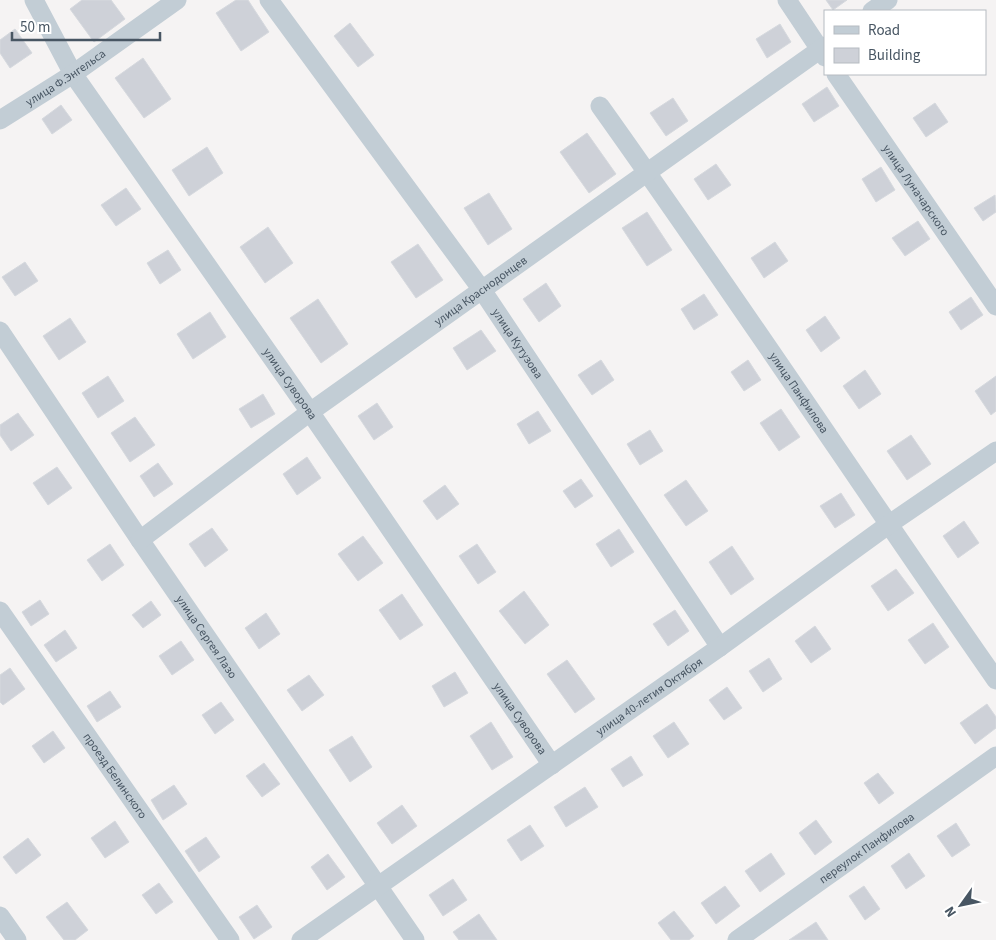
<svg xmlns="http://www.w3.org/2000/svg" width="996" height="940" font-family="'Source Sans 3',sans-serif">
	<rect width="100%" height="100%" fill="#f5f3f3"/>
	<g fill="#ced1d8" stroke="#d6d9de">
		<polygon points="82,0 111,0 125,19 94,42 70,9"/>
		<polygon points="236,0 248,0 269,32 241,51 216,13"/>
		<polygon points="826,0 847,0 833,10"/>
		<polygon points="350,23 374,55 358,67 334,36"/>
		<polygon points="780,24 791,42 767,58 756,39"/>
		<polygon points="15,29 32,53 10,68 0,53 0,40"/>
		<polygon points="143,58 171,99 144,118 115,78"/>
		<polygon points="827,87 839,106 814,122 802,104"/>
		<polygon points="673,98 688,121 666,136 650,113"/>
		<polygon points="935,103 948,122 926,137 913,118"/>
		<polygon points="61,105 72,120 52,134 42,119"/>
		<polygon points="587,133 616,174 589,193 560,152"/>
		<polygon points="207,147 223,173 189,196 172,170"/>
		<polygon points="716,164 731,185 708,200 694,179"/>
		<polygon points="881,167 895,190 876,202 862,179"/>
		<polygon points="126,188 141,209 116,226 101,205"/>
		<polygon points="489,193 512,229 488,245 464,208"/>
		<polygon points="995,195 996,212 983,221 974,208"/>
		<polygon points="647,212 672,250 647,266 622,228"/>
		<polygon points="918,221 930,239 905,256 892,238"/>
		<polygon points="268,227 293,263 265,283 240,247"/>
		<polygon points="775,242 788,261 764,278 751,258"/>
		<polygon points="418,244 443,280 416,298 391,262"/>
		<polygon points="168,250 181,270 160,284 147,263"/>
		<polygon points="25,262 38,281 15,296 2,277"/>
		<polygon points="546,283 561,306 539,322 523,299"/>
		<polygon points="704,294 718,315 694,330 681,309"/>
		<polygon points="971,297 983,315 961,330 949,312"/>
		<polygon points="318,299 348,344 321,363 290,318"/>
		<polygon points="210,312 226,337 193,359 177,334"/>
		<polygon points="825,316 840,338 821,352 806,330"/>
		<polygon points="70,318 86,342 59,360 43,336"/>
		<polygon points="481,330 496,351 467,370 453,348"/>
		<polygon points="601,360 614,380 592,395 578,375"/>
		<polygon points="748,360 761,380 744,391 731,372"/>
		<polygon points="865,370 881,394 859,409 843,386"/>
		<polygon points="108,376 124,401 98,418 82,393"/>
		<polygon points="996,376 996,411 991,415 975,391"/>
		<polygon points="263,394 275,414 251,428 239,409"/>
		<polygon points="377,403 393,427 374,440 358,416"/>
		<polygon points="781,409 800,437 779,451 760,423"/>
		<polygon points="538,411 551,431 529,444 517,424"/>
		<polygon points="18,413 34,435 11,451 0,435 0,425"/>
		<polygon points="135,417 155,445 130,462 111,433"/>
		<polygon points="650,430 663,451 640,465 627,444"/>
		<polygon points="911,435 931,464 907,480 887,451"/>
		<polygon points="307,457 321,478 297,495 283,474"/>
		<polygon points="158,463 173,484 154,497 140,476"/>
		<polygon points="57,467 72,488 48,505 33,483"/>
		<polygon points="581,479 593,496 575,508 563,491"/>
		<polygon points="686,480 708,511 686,526 664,495"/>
		<polygon points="445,485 459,504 437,520 423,501"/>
		<polygon points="841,493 855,515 835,528 820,506"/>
		<polygon points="964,521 979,543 958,558 943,536"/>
		<polygon points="212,528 228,550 205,567 189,544"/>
		<polygon points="619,529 634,552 611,567 596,544"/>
		<polygon points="363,536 383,563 358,581 338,554"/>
		<polygon points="110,544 124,565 102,581 87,560"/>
		<polygon points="477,544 496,572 478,584 459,556"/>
		<polygon points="732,546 754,579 731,595 709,562"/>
		<polygon points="896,569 914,593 888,611 871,586"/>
		<polygon points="524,591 549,625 525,644 499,611"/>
		<polygon points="402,594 423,625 400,640 379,610"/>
		<polygon points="40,600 49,614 31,626 22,612"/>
		<polygon points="151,601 161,615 143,628 132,615"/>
		<polygon points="675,610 689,631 668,646 653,624"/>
		<polygon points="266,613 280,634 259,649 245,628"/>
		<polygon points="933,623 949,647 925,664 908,640"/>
		<polygon points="815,626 831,649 811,663 795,641"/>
		<polygon points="65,630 77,648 56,662 44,645"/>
		<polygon points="181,641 194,660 172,675 159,656"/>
		<polygon points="769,658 782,679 763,692 749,671"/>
		<polygon points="567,660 595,699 575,713 547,674"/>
		<polygon points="10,668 25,689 3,705 0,702 0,675"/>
		<polygon points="455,672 468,693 444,707 432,686"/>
		<polygon points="309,675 324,695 302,711 287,690"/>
		<polygon points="727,687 742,708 724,720 709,700"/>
		<polygon points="110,691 121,707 97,722 87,706"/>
		<polygon points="221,702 234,720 215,734 202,715"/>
		<polygon points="987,704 996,717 996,728 975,744 960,723"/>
		<polygon points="491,722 513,757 492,770 470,736"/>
		<polygon points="674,722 689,744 668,758 653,736"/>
		<polygon points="53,731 65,748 44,763 32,746"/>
		<polygon points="352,736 372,767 350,782 329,750"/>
		<polygon points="631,756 643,775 623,787 611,769"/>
		<polygon points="264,763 280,784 262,797 246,776"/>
		<polygon points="878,773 894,793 879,804 864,783"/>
		<polygon points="174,785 187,804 163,820 151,800"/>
		<polygon points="585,787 598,807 566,827 554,807"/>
		<polygon points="402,805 417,826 392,844 377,823"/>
		<polygon points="816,820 832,842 815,855 799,833"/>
		<polygon points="115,821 129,842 105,858 91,838"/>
		<polygon points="956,823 970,845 952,857 937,836"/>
		<polygon points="530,825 544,846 521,861 507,840"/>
		<polygon points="206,837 220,857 199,872 185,851"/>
		<polygon points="28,838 41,855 16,874 3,857"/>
		<polygon points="771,853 785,874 760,892 745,871"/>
		<polygon points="909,853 925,876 906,889 891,866"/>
		<polygon points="328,854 345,877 327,890 311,867"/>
		<polygon points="453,879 467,900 443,916 429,895"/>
		<polygon points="159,883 173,902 156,914 142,895"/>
		<polygon points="725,886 740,906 716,924 701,903"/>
		<polygon points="864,886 880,909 865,920 849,896"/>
		<polygon points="67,902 88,930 75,940 64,940 46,917"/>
		<polygon points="257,905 272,927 254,939 239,917"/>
		<polygon points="674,911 694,936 689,940 671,940 658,923"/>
		<polygon points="479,914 497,940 459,940 453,932"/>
		<polygon points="816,922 828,940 789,940"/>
	</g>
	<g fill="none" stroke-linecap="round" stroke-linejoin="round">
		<g stroke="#c2cdd5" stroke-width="19">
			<path id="s1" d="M34,0L73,74L310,412L552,765"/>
			<path id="s2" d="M269,0L482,290L720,647"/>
			<polyline points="787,0 825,57"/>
			<polyline points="872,11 888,0"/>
			<path id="s3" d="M836,74L996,306"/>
			<path id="s4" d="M600,106C735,295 863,489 996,680"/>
			<path id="s5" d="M0,120L73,74L177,0"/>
			<path id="s6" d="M0,331L140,540L415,940"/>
			<path id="s7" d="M140,540L310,412L825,46"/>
			<path id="s8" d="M0,611L230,940"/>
			<polyline points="0,916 17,940"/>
			<path id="s9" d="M301,940L720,647L888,525L996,451"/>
			<path id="s10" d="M737,940L996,756"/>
		</g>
	</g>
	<g text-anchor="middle" stroke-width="4" stroke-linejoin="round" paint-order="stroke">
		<g font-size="12" fill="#485663" stroke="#fff">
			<text dy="4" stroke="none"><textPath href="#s5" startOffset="78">улица Ф.Энгельса</textPath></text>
			<text dy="4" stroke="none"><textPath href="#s3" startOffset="141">улица Луначарского</textPath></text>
			<text dy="4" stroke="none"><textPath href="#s7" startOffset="422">улица Краснодонцев</textPath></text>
			<text dy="4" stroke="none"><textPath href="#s2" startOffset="424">улица Кутузова</textPath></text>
			<text dy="4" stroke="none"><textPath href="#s1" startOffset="462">улица Суворова</textPath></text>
			<text dy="4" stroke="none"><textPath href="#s4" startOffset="349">улица Панфилова</textPath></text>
			<text dy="4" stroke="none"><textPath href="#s6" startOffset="369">улица Сергея Лазо</textPath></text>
			<text dy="4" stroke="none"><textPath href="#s9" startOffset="425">улица 40-летия Октября</textPath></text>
			<text dy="4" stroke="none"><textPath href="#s1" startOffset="868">улица Суворова</textPath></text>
			<text dy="4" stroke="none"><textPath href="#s8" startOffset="201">проезд Белинского</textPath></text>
			<text dy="4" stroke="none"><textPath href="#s10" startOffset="159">переулок Панфилова</textPath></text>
		</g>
	</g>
	<rect x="824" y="10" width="162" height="65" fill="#ffffff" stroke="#b6bbc1"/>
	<rect x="834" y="26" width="25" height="8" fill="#c2cdd5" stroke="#b6bbc1"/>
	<text x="868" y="35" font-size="15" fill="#485663">Road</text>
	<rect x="834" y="48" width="25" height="15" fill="#ced1d8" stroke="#b6bbc1"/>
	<text x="868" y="60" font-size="15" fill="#485663">Building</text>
	<g transform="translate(961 905) rotate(237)" stroke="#ffffff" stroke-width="4" paint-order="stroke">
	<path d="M0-4L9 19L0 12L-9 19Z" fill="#485663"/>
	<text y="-8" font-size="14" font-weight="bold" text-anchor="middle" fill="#485663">N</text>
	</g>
	<path d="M12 32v8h148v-8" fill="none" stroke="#485663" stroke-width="2.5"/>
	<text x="20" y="32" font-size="15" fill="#485663" stroke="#ffffff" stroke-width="4" paint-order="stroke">50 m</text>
</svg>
